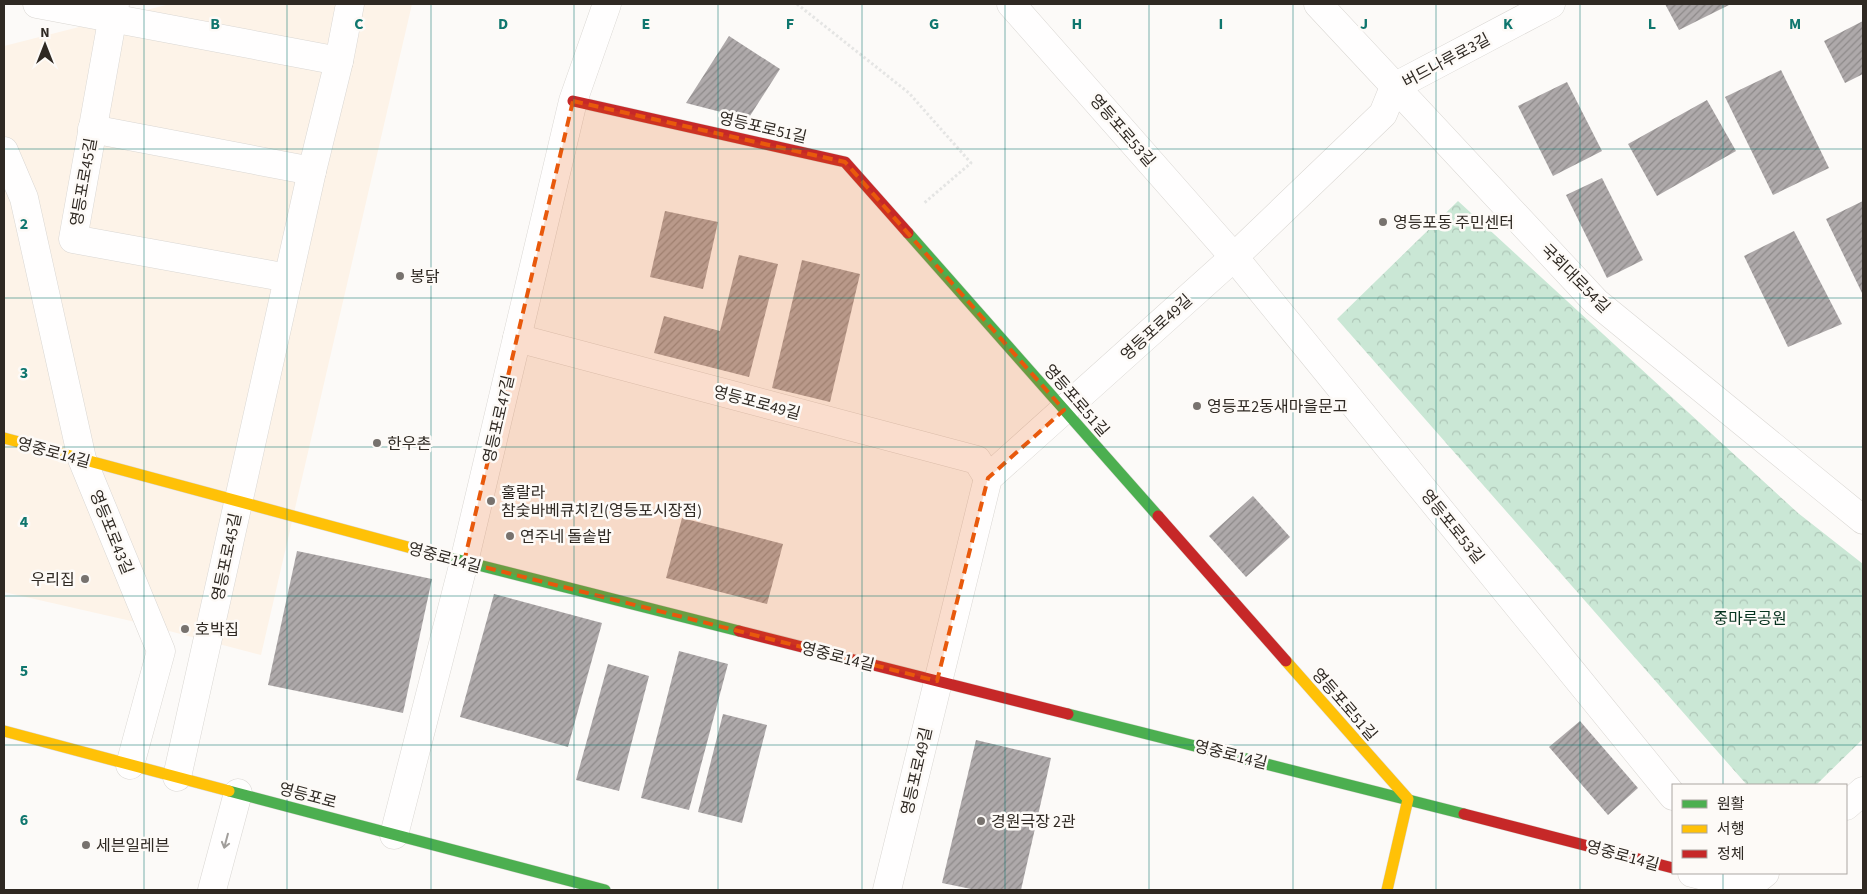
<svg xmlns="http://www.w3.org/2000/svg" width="1867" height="894" font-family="'Source Sans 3','Noto Sans KR',sans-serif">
	<defs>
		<pattern id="forest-crowns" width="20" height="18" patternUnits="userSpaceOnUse" patternTransform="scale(1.25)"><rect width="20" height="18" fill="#cae7d5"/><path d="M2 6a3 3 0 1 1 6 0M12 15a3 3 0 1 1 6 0" fill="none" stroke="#aec6b7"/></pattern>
		<pattern id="building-hatch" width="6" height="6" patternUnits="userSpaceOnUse" patternTransform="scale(1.25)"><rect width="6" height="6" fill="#aea9aa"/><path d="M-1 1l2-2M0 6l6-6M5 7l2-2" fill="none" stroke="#8e8a8a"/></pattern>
	</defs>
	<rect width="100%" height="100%" fill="#fcfaf8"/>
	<polygon fill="#fdf3e8" points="170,4 412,4 261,655 131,621 4,592 4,46"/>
	<polygon fill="url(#forest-crowns)" points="1458,201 1798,513 1863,564 1863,739 1816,785 1747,785 1337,319"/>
	<g fill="url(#building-hatch)">
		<polygon points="1665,4 1731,4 1679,30"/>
		<polygon points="1863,21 1863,74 1845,83 1824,41"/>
		<polygon points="729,36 780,69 748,119 686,103"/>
		<polygon points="1781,70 1829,168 1773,195 1725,97"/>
		<polygon points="1567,82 1602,151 1553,176 1518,106"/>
		<polygon points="1707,100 1736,151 1657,196 1628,144"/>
		<polygon points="1602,178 1643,260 1607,278 1566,195"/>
		<polygon points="1863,201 1863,295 1826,219"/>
		<polygon points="665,211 718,222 703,289 650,277"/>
		<polygon points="1794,231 1842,324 1788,347 1744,256"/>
		<polygon points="739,255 778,264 749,377 654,353 664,316 720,331"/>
		<polygon points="802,260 860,274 830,402 772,388"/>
		<polygon points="1253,496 1290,537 1246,577 1209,536"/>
		<polygon points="682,518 783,544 767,604 666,578"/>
		<polygon points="297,551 432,579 403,713 268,685"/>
		<polygon points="494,594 602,623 568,747 460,717"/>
		<polygon points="679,651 728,664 689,810 641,798"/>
		<polygon points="608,664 649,676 619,791 576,780"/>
		<polygon points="723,714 767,725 742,823 698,812"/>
		<polygon points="1580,721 1638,788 1608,815 1549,747"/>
		<polygon points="976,740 1051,758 1021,890 976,890 942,883"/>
	</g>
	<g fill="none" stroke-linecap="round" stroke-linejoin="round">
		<g stroke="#dad7d3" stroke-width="29">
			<g id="street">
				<polyline points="37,4 339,61"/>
				<polyline points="115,4 73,239 288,278"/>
				<polyline points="1011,4 1234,257 1673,796"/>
				<polyline points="1318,4 1596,302 1863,520"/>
				<polyline points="92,129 312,171"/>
				<polyline points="4,151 24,198 82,459 161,651 130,765"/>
				<polyline points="517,338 977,460 988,478"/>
				<polyline points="177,777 312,171 339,61 350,4"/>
				<polyline points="1846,806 1863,791"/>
				<polyline points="394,835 464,562 573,101 607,4"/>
				<polyline points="1692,873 1747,887 1765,873"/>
				<polyline points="212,890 238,793"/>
				<polyline points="887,890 988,478 1234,257 1383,114 1394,87 1551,4"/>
			</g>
		</g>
		<g stroke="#dad7d3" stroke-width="12">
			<g id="fast">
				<polyline points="908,233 1158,516"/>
				<polyline points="415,549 739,631"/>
				<polyline points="1068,714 1464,814"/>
				<polyline points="229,791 605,890"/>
			</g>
		</g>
		<g stroke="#dad7d3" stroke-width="12">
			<g id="slow">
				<polyline points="4,438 415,549"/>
				<polyline points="1286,661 1408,799 1387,890"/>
				<polyline points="4,731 229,791"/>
			</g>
		</g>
		<g stroke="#dad7d3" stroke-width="12">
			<g id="jam">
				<polyline points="573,101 845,162 908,233"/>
				<polyline points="1158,516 1286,661"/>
				<polyline points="739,631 1068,714"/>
				<polyline points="1464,814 1673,868"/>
			</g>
		</g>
		<polyline stroke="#e5e5e4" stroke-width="3" stroke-dasharray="2.5 2.5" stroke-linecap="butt" points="797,4 909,93 971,163 923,204"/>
		<use href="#street" stroke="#fffefe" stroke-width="28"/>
		<use href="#fast" stroke="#4caf50" stroke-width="11"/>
		<use href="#slow" stroke="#ffc107" stroke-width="11"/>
		<use href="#jam" stroke="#c62828" stroke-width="11"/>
	</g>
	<defs><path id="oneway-shaft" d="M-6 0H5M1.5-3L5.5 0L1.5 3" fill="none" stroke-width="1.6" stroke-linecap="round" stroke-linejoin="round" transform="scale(1.25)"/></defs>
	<use stroke="#a19e9b" href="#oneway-shaft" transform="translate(226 841) rotate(105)"/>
	<path fill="#e8590c" fill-opacity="0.2" stroke="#e8590c" stroke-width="4" stroke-dasharray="10 6" stroke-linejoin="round" d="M573,101L845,162L1064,410L988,478L937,681L464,562Z"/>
	<path fill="none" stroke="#0f766e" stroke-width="1" stroke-opacity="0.55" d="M144,4V890M287,4V890M431,4V890M574,4V890M718,4V890M862,4V890M1005,4V890M1149,4V890M1293,4V890M1436,4V890M1580,4V890M1723,4V785M4,149H1863M4,298H1863M4,447H1863M4,596H1863M4,745H1863M1723,873V890"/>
	<g fill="#77726e" stroke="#fdfaf7" stroke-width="2">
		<circle cx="1383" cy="222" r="5"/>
		<circle cx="400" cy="276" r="5"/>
		<circle cx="1197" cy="406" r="5"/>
		<circle cx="377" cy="443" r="5"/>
		<circle cx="491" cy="501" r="5"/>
		<circle cx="510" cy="536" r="5"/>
		<circle cx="85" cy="579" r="5"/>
		<circle cx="185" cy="629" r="5"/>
		<circle cx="981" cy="821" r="5"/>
		<circle cx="86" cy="845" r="5"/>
	</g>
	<g text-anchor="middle" stroke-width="5" stroke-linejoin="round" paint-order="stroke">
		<g font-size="16" fill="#2f2923" stroke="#fdfaf7">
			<text transform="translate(1446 60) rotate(-28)" y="6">버드나루로3길</text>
			<text transform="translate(763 127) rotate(13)" y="6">영등포로51길</text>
			<text transform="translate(1123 130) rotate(49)" y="6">영등포로53길</text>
			<text transform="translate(83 182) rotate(-80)" y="6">영등포로45길</text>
			<text transform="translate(1576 278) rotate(45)" y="6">국회대로54길</text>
			<text transform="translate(1156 327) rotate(-42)" y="6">영등포로49길</text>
			<text transform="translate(1077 400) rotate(49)" y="6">영등포로51길</text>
			<text transform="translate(757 402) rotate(15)" y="6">영등포로49길</text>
			<text transform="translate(498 419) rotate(-77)" y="6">영등포로47길</text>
			<text transform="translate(54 452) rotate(15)" y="6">영중로14길</text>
			<text transform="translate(1453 526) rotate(51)" y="6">영등포로53길</text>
			<text transform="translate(112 532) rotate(68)" y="6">영등포로43길</text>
			<text transform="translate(226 557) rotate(-78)" y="6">영등포로45길</text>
			<text transform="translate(445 557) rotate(15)" y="6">영중로14길</text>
			<text transform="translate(838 656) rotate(14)" y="6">영중로14길</text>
			<text transform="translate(1345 704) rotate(49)" y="6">영등포로51길</text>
			<text transform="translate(1231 754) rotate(14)" y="6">영중로14길</text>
			<text transform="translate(916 771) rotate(-77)" y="6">영등포로49길</text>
			<text transform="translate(308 795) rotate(15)" y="6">영등포로</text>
			<text transform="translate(1623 855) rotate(15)" y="6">영중로14길</text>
		</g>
		<g font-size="16" fill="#2f2923" stroke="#fdfaf7" text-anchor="start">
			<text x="1393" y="228">영등포동 주민센터</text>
			<text x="410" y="282">봉닭</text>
			<text x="1207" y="412">영등포2동새마을문고</text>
			<text x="387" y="449">한우촌</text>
			<text x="501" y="498">훌랄라<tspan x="501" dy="18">참숯바베큐치킨(영등포시장점)</tspan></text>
			<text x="520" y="542">연주네 돌솥밥</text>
			<text x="75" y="585" text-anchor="end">우리집</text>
			<text x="195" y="635">호박집</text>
			<text x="991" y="827">경원극장 2관</text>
			<text x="96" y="851">세븐일레븐</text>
		</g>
		<g font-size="16" fill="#05321e" stroke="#fdfaf7">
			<text x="1750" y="624">중마루공원</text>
		</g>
	</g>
	<g font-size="16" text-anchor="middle" font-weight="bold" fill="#0f766e" stroke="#fdfaf7" stroke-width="5" stroke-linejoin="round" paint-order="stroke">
		<text x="215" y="29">B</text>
		<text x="359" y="29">C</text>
		<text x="503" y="29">D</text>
		<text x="646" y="29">E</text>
		<text x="790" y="29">F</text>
		<text x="934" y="29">G</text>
		<text x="1077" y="29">H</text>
		<text x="1221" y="29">I</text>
		<text x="1364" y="29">J</text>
		<text x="1508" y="29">K</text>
		<text x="1652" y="29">L</text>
		<text x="1795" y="29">M</text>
		<text x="24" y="229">2</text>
		<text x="24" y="378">3</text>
		<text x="24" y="527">4</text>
		<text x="24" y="676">5</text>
		<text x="24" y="825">6</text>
	</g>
	<rect width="1867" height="894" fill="none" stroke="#2f2923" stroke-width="10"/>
	<rect x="1672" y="784" width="175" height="90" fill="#fdfaf7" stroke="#aba6a2"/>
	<rect x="1682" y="800" width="25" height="8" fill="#4caf50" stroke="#aba6a2"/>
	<text x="1717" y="809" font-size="15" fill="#2f2923">원활</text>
	<rect x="1682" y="825" width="25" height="8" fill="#ffc107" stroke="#aba6a2"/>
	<text x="1717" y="834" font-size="15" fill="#2f2923">서행</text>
	<rect x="1682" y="850" width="25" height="8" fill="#c62828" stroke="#aba6a2"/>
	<text x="1717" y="859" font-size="15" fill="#2f2923">정체</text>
	<g transform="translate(45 45)" stroke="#fdfaf7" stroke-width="4" paint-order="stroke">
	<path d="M0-4L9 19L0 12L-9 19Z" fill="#2f2923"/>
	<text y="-8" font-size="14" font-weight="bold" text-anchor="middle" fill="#2f2923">N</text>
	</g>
</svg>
